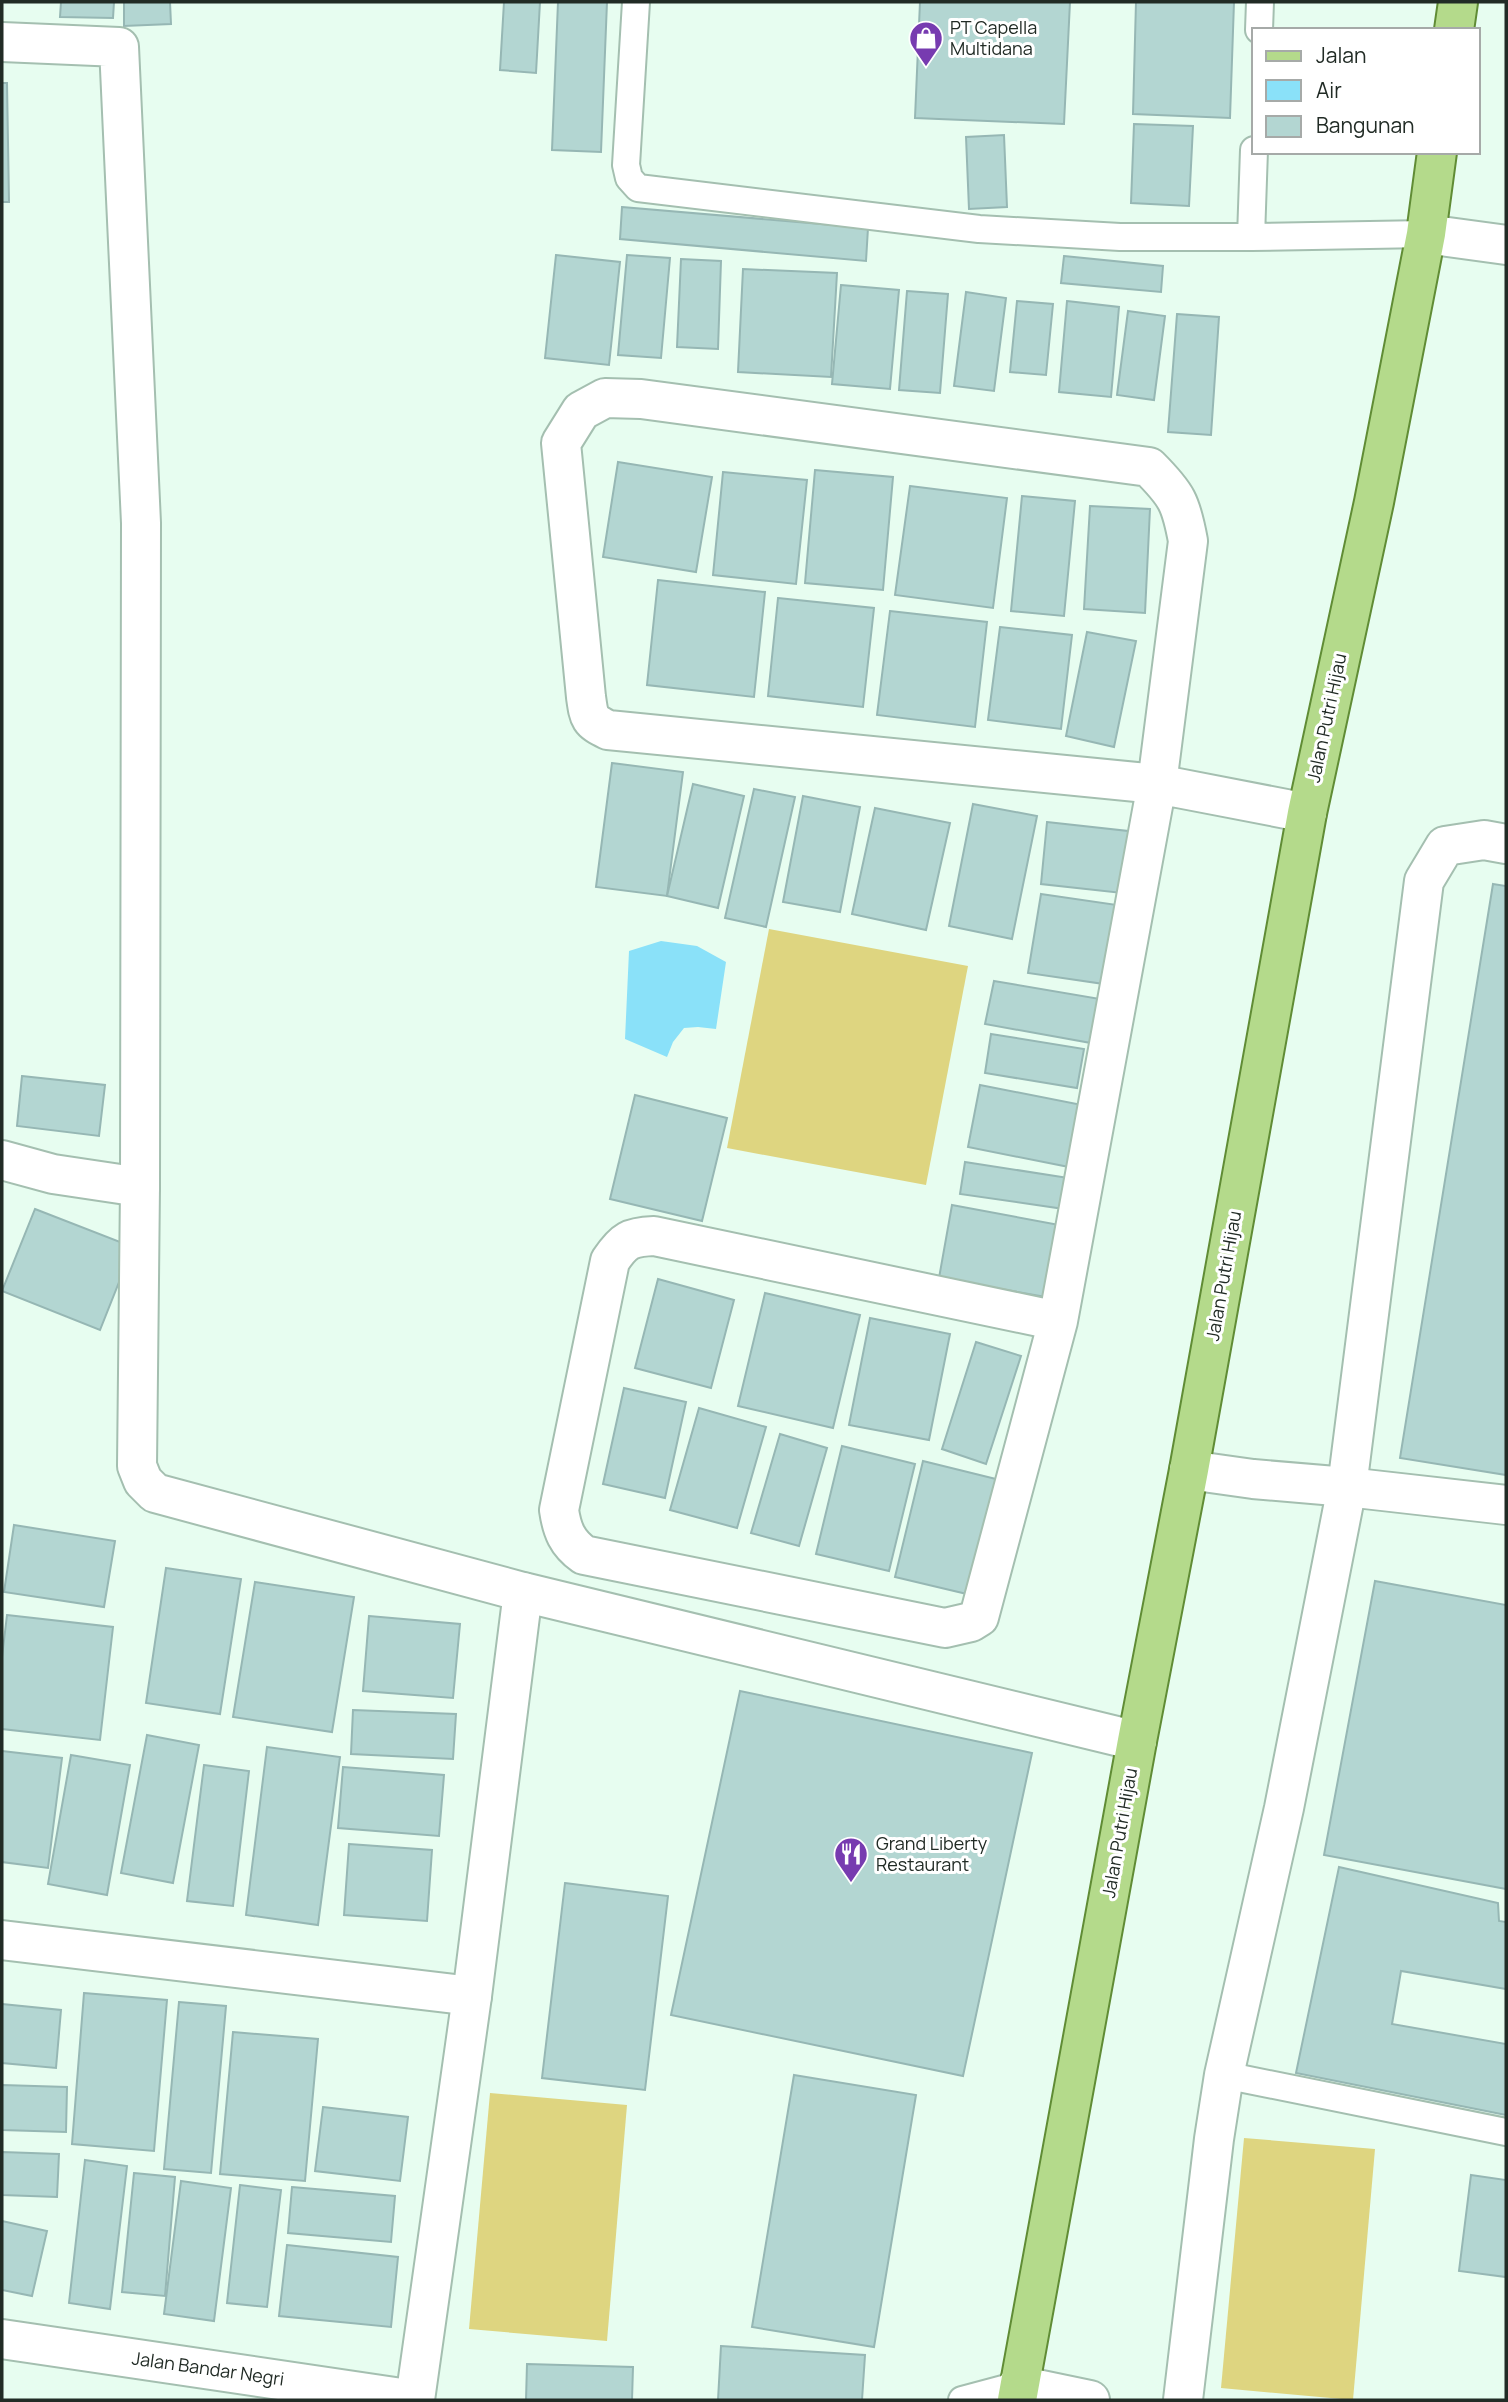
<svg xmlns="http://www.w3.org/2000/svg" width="1508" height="2402" font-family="Manrope,sans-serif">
	<rect width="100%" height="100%" fill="#e7fdf0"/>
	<g fill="#ded580">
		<polygon points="769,929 968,966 926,1185 727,1148"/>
		<polygon points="490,2093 627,2105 607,2341 469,2329"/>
		<polygon points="1244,2138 1375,2149 1353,2400 1221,2388"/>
	</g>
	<polygon fill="#8ae1f9" points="661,941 697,946 726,962 716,1029 698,1027 684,1028 673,1042 667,1057 625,1039 629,951"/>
	<g fill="#b3d6d2" stroke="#96b7b4" stroke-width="2">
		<polygon points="61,2 114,2 113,18 60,17"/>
		<polygon points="124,2 170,2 171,24 124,26"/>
		<polygon points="504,2 540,2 536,73 500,70"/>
		<polygon points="558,2 607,2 601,152 552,150"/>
		<polygon points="920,2 1070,2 1064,124 915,118"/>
		<polygon points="1136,2 1234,2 1230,118 1133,114"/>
		<polygon points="2,83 7,83 9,202 2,202"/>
		<polygon points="1134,124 1193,126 1189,206 1131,203"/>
		<polygon points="1004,135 1007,207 969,209 966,137"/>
		<polygon points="622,207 868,228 866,261 620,239"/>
		<polygon points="556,255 620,262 609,365 545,358"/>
		<polygon points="627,255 670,258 661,358 618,355"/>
		<polygon points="1064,256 1163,266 1161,292 1061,283"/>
		<polygon points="681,259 721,261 718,349 677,347"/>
		<polygon points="743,269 837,273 831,377 738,372"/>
		<polygon points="841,285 899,290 890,389 832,384"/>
		<polygon points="907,291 948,294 940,393 899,390"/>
		<polygon points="966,292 1006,298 994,391 954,386"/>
		<polygon points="1017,301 1053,304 1046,375 1010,372"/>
		<polygon points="1067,301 1119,307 1111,397 1059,392"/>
		<polygon points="1128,311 1165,316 1154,400 1117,395"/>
		<polygon points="1177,314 1219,317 1211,435 1168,432"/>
		<polygon points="618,462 712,477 696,572 603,557"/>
		<polygon points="815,470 893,477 883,590 805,583"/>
		<polygon points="723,472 807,480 796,584 713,575"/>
		<polygon points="910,486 1007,498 993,608 895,595"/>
		<polygon points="1022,496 1075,501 1064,616 1011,611"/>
		<polygon points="1090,506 1150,509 1145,613 1084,609"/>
		<polygon points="658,580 765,592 754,697 647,685"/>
		<polygon points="778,598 874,608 863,707 768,696"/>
		<polygon points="890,611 987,622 975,727 877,715"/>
		<polygon points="1000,627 1072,635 1061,729 988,720"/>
		<polygon points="1087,632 1136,641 1114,747 1066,736"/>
		<polygon points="612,763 683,772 667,896 596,887"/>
		<polygon points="693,784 744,796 718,908 667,896"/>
		<polygon points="754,789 795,797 766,927 725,918"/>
		<polygon points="803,796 860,807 840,912 783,902"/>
		<polygon points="973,804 1037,816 1012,939 949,926"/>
		<polygon points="875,808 950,823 926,930 852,914"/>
		<polygon points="1047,822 1137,832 1131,894 1041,884"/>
		<polygon points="1493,884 1506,886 1506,1475 1400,1458"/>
		<polygon points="1041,894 1117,905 1104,984 1028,973"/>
		<polygon points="994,981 1100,999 1091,1043 985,1024"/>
		<polygon points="991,1034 1084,1049 1077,1088 985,1073"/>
		<polygon points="22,1076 105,1085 99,1136 17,1126"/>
		<polygon points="980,1085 1092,1107 1079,1169 968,1147"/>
		<polygon points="635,1095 727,1118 702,1221 610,1199"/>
		<polygon points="965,1162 1075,1179 1071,1210 960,1194"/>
		<polygon points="952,1205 1070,1227 1057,1299 939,1278"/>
		<polygon points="35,1209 133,1247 100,1330 2,1291"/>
		<polygon points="658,1279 734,1300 711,1388 635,1368"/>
		<polygon points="765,1293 860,1315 833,1428 738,1406"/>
		<polygon points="870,1318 950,1334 929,1440 849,1425"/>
		<polygon points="976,1342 1021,1356 986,1464 942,1449"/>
		<polygon points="624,1388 686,1402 665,1498 603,1484"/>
		<polygon points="699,1408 766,1427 737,1528 670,1510"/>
		<polygon points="780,1434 827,1448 799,1546 751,1533"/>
		<polygon points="842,1446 915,1464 889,1571 816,1554"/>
		<polygon points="923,1461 1000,1480 971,1595 895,1577"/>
		<polygon points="14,1525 115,1541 104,1607 4,1592"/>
		<polygon points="166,1568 241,1579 220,1714 146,1703"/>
		<polygon points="1375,1581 1506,1605 1506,1889 1324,1855"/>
		<polygon points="255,1582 354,1597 332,1732 233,1717"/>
		<polygon points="7,1615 113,1627 100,1740 2,1729 2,1657"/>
		<polygon points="369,1616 460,1624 453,1698 363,1691"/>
		<polygon points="740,1691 1032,1753 963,2076 671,2015"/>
		<polygon points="353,1710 456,1714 453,1759 351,1754"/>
		<polygon points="147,1735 199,1745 173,1883 121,1873"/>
		<polygon points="267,1747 340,1757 318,1925 246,1915"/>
		<polygon points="2,1751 62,1758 48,1868 2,1862"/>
		<polygon points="71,1755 130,1765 107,1895 48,1884"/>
		<polygon points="204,1765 249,1771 233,1906 187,1901"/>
		<polygon points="343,1767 444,1775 439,1836 338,1828"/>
		<polygon points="349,1844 432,1850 427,1921 344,1915"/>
		<polygon points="1339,1867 1498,1903 1499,1921 1506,1922 1506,1989 1401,1971 1392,2024 1506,2044 1506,2115 1296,2073"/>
		<polygon points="565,1883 668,1896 645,2090 542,2078"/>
		<polygon points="84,1993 167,2000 154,2151 72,2144"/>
		<polygon points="179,2002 226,2006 211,2173 164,2169"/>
		<polygon points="2,2004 61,2010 56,2068 2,2063"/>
		<polygon points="233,2032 318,2039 305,2181 220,2174"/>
		<polygon points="794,2075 916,2095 874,2347 752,2327"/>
		<polygon points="2,2085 67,2087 66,2132 2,2130"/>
		<polygon points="323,2107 408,2117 400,2181 315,2171"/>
		<polygon points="2,2152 59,2154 57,2197 2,2195"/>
		<polygon points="85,2160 127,2166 110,2309 69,2303"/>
		<polygon points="134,2173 175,2177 165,2296 122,2292"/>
		<polygon points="1471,2175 1506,2180 1506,2277 1459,2271"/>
		<polygon points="181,2181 231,2188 214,2321 164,2314"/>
		<polygon points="240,2185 281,2190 267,2307 227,2303"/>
		<polygon points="292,2187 395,2196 391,2242 288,2233"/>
		<polygon points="2,2221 47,2231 32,2296 2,2290"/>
		<polygon points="287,2245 398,2257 391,2327 279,2316"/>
		<polygon points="721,2346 865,2355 862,2400 718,2400"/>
		<polygon points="527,2364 633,2367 632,2400 526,2400"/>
	</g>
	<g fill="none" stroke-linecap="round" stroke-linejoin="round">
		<g stroke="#a4bfb0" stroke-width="30">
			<g id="lane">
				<polyline points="636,2 626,165 629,178 638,188 979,229 1120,237 1251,237"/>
				<polyline points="1259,30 1260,2"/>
				<polyline points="1254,150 1251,237 1426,234"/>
				<polyline points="1224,2075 1506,2132"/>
				<polyline points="962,2400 1018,2385"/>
			</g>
		</g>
		<g stroke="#a4bfb0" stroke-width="42">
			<g id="street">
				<polyline points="2,42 119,47 141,523 140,1187 137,1466 143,1481 155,1493 523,1592 1137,1741"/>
				<polyline points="1426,234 1506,245"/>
				<polyline points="2,1160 53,1174 140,1187"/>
				<path d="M1058,1321L654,1236C630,1237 624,1240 610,1261L559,1510C562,1530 567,1543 584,1555L945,1628L971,1622L979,1617L1058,1321L1157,784L1188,541C1181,503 1177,495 1149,467L641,399L605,398L581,411L561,443L586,697C589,718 589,721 608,730L1157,784L1307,813"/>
				<polyline points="1189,1470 1253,1479 1347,1487 1506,1505"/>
				<polyline points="2,1940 472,1996"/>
				<polyline points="2,2339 415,2400"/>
				<polyline points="1018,2385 1090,2400"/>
				<polyline points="415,2400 472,1996 523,1592"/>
				<polyline points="1183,2400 1214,2139 1224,2075 1284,1808 1347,1487 1424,881 1445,846 1484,840 1506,844"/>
			</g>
		</g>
		<g stroke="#608c35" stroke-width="42">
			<g id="primary">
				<polyline points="1454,30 1458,2"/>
				<polyline points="1017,2400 1137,1741 1189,1470 1307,813 1374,502 1426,234 1437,152"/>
			</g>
		</g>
		<use href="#lane" stroke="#fff" stroke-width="26"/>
		<use href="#street" stroke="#fff" stroke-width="38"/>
		<use href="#primary" stroke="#b4da8b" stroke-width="38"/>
	</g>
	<defs>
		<g id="shop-pin" transform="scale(1.75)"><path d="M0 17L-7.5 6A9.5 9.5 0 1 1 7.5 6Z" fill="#773bb0" stroke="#fff"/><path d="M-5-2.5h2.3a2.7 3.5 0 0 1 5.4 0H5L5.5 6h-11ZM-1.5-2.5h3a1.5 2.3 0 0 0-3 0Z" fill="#fff"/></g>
		<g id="restaurant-pin" transform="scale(1.75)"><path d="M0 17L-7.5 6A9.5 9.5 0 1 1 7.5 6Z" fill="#773bb0" stroke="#fff"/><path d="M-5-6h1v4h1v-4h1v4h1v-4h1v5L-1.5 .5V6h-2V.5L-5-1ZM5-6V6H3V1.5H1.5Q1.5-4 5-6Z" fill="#fff"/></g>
	</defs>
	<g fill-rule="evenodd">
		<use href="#shop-pin" x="926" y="38"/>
		<use href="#restaurant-pin" x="851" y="1854"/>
	</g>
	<g text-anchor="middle" stroke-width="6" stroke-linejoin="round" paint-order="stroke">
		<g font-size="18" fill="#212b25" stroke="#fff" text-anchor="start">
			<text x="950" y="34">PT Capella<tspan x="950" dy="21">Multidana</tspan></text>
			<text x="876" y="1850">Grand Liberty<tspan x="876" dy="21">Restaurant</tspan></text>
		</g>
		<g font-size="18" fill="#212b25" stroke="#fff">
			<text transform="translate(1327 718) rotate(-78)" y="6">Jalan Putri Hijau</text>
			<text transform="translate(1224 1276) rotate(-80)" y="6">Jalan Putri Hijau</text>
			<text transform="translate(1120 1833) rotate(-80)" y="6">Jalan Putri Hijau</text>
			<text transform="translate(208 2369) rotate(8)" y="6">Jalan Bandar Negri</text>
		</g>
	</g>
	<rect width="1508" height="2402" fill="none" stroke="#212b25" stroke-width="7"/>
	<rect x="1252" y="28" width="228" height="126" fill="#ffffff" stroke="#a6aaa8" stroke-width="2"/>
	<rect x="1266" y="51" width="35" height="10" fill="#b4da8b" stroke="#a6aaa8" stroke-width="2"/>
	<text x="1316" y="63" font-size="21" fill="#212b25">Jalan</text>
	<rect x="1266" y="80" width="35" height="21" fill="#8ae1f9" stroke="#a6aaa8" stroke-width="2"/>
	<text x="1316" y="98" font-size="21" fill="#212b25">Air</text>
	<rect x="1266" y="116" width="35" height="21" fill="#b3d6d2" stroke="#a6aaa8" stroke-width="2"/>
	<text x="1316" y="133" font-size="21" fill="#212b25">Bangunan</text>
</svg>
